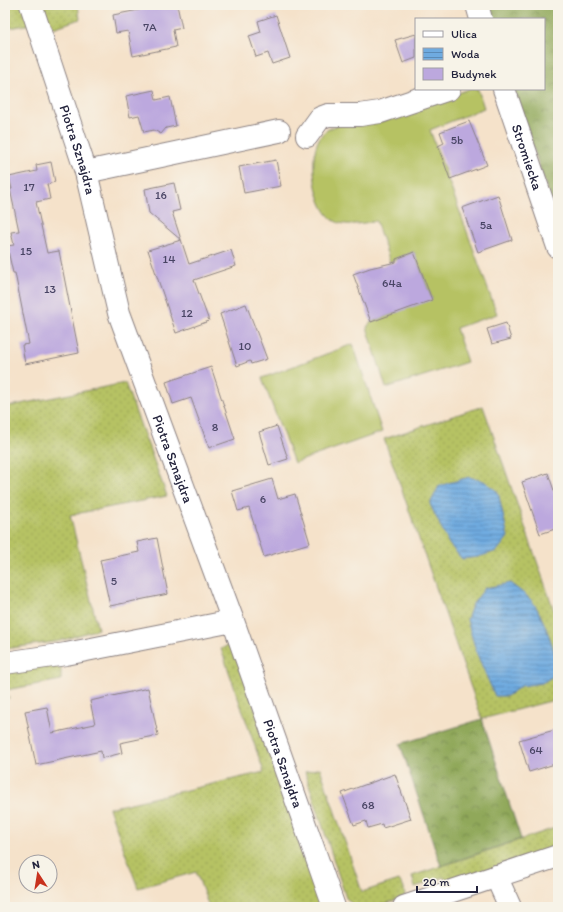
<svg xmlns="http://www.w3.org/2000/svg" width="563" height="912" font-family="Itim,sans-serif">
	<defs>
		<pattern id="grass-dots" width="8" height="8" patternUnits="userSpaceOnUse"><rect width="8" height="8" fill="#b6c264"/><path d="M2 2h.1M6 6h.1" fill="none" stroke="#9ca658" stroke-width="1.8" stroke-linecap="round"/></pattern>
		<pattern id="forest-crowns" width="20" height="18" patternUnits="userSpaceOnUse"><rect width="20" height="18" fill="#90a85a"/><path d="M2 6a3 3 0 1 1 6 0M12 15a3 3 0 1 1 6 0" fill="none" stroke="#75884c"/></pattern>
		<pattern id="water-rules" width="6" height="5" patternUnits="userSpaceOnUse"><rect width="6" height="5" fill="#6fabe0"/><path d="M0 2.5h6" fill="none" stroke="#5b8bb7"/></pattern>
	</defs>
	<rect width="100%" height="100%" fill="#f7f3e8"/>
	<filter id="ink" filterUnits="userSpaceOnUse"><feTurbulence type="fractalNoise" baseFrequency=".025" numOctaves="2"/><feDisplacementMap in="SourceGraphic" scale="8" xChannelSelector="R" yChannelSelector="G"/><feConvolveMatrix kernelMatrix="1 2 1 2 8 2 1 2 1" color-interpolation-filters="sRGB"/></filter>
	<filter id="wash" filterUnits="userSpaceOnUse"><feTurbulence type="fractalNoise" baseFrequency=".012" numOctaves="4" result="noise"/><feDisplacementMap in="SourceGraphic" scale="16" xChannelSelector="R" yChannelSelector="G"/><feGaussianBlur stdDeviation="0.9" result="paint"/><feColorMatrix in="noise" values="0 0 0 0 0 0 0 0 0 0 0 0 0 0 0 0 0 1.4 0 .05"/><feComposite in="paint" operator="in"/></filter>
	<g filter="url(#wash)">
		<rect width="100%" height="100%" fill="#f5e2ca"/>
		<g fill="url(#grass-dots)" stroke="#6c7250">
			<polygon points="5,5 24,5 31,24 5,29"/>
			<polygon points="42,5 78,5 80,19 53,28"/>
			<polygon points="125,383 167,496 70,515 98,629 60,641 5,649 5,407"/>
			<polygon points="483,406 558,622 558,699 482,719 384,439"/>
			<polygon points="232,643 326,907 209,907 196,872 138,888 109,808 264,772 221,649"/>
			<polygon points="61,664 61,680 6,690 9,698 5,699 5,671"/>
			<path d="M320,768L362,892L399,880L404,888L405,896C388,904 374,908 355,907L346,898L305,772Z"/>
			<polygon points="558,827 558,846 447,885 444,877 415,887 412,876"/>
		</g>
		<g fill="url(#forest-crowns)" stroke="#59654a">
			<polygon points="487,5 558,5 558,224 514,89 544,89 544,19 492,19"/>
			<polygon points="482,719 521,839 441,866 400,744"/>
		</g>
		<g fill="#b6c264" stroke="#6c7250">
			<path d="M469,89H478L484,108L430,130L497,314L456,328L467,362L386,388L367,327L371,322L432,299L414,252L390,262L376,221C364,223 342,228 332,219C313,204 305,143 327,130C342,120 364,126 381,122C390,119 400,114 409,111C429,104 449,96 469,89Z"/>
			<polygon points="353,344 382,432 294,463 262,378"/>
		</g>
		<g fill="url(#water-rules)" stroke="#48668e">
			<polygon points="469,477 484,481 498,492 508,537 497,551 478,557 462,559 449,544 430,504 439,486"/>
			<path d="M510,583C517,589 526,594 532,601C542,613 558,656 558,673L542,683L521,686L507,696H495L477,654L467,620L472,605L485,588Z"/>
		</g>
		<g id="blocks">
			<g fill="#bca8de">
				<polygon points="164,5 177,5 182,28 173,30 176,47 133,56 128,31 116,33 113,15"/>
				<polygon points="276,15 290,58 272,64 268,53 256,57 249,36 261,32 258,21"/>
				<polygon points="416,34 416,58 403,63 395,40"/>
				<polygon points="154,90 156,100 170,97 176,126 166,128 161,134 154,130 144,132 139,115 130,117 126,96"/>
				<polygon points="469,121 487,165 450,179 438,146 444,143 440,132"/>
				<polygon points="276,160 281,186 244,193 239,167"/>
				<polygon points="51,162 55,182 47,184 50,199 36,202 47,253 59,251 79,353 25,364 22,345 29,344 15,273 13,273 7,246 14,245 11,232 19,231 10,189 12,189 9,177 37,171 36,165"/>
				<polygon points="174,183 180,210 172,212 189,264 231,250 236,266 194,280 209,321 176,333 148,250 181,240 149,213 145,189"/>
				<polygon points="498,195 512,240 478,252 462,208"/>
				<polygon points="414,252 432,300 371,322 353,274 370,268 396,262 396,259"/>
				<polygon points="246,304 267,359 251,364 250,361 237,366 220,314"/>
				<polygon points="506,323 511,339 492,344 487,329"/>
				<polygon points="211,367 235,439 209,448 191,398 173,404 166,382"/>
				<polygon points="277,426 288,459 269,465 259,432"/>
				<polygon points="548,473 558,502 558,528 540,534 522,482"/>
				<polygon points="272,479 278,499 295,494 310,543 264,557 249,508 238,511 232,491"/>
				<polygon points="157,538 168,594 110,606 100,560 139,552 137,542"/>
				<polygon points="148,688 158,735 120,743 122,753 102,758 101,751 36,765 25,711 47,707 52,733 95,724 90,701"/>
				<polygon points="558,729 558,763 529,772 519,740"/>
				<polygon points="395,774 411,819 383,828 382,824 368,828 366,821 354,825 342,793"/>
			</g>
		</g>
	</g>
	<g filter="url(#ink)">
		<use href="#blocks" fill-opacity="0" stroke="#8c8282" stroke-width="1"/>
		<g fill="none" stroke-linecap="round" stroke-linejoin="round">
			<g stroke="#8c8282" stroke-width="24">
				<g id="minor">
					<path id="s1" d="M31,5L86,172L119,313L233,621L334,907"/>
					<polyline points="477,5 481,19"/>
					<path id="s2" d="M504,89L558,247"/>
					<polyline points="307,136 320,118 328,115 360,115 380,112 449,89"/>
					<polyline points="86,172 279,131"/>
					<polyline points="5,663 66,654 233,621"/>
					<polyline points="496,876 510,907"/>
					<polyline points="404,907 558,856"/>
				</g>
			</g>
			<use href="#minor" stroke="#fff" stroke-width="22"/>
		</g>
	</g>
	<g text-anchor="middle" stroke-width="3.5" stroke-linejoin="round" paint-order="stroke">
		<g font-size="12" fill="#484464">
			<text x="150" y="31">7A</text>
			<text x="457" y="144">5b</text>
			<text x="29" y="191">17</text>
			<text x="161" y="199">16</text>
			<text x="486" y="229">5a</text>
			<text x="26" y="255">15</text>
			<text x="169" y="263">14</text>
			<text x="392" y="287">64a</text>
			<text x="50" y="293">13</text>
			<text x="187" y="317">12</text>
			<text x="245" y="350">10</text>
			<text x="215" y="431">8</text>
			<text x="263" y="503">6</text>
			<text x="114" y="585">5</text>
			<text x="536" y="754">64</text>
			<text x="368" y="809">68</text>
		</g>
		<g font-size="14" fill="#22223b" stroke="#f7f3e8">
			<text dy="5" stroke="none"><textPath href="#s1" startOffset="152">Piotra Sznajdra</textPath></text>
			<text dy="5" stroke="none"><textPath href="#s2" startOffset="72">Stromiecka</textPath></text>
			<text dy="5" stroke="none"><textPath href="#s1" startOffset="476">Piotra Sznajdra</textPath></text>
			<text dy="5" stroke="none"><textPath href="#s1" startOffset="800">Piotra Sznajdra</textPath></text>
		</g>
	</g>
	<rect width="563" height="912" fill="none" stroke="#f7f3e8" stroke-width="20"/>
	<rect x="415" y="18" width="130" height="72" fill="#f7f3e8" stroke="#a29fa3"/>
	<rect x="423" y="31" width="20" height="6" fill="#ffffff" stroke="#a29fa3"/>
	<text x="451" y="38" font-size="12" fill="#22223b">Ulica</text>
	<rect x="423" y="48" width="20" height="12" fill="url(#water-rules)" stroke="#a29fa3"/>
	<text x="451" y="58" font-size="12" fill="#22223b">Woda</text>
	<rect x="423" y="68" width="20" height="12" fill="#bca8de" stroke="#a29fa3"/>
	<text x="451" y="78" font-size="12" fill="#22223b">Budynek</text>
	<g transform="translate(38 874) rotate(348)"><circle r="19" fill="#f7f3e8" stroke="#a29fa3"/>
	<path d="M0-3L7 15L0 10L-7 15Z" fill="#c8321e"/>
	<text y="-6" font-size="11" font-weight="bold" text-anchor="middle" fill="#22223b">N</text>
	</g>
	<path d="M417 886v6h60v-6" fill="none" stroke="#22223b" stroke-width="2"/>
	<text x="423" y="886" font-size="12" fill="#22223b" stroke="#f7f3e8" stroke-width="3" paint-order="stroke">20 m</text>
</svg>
